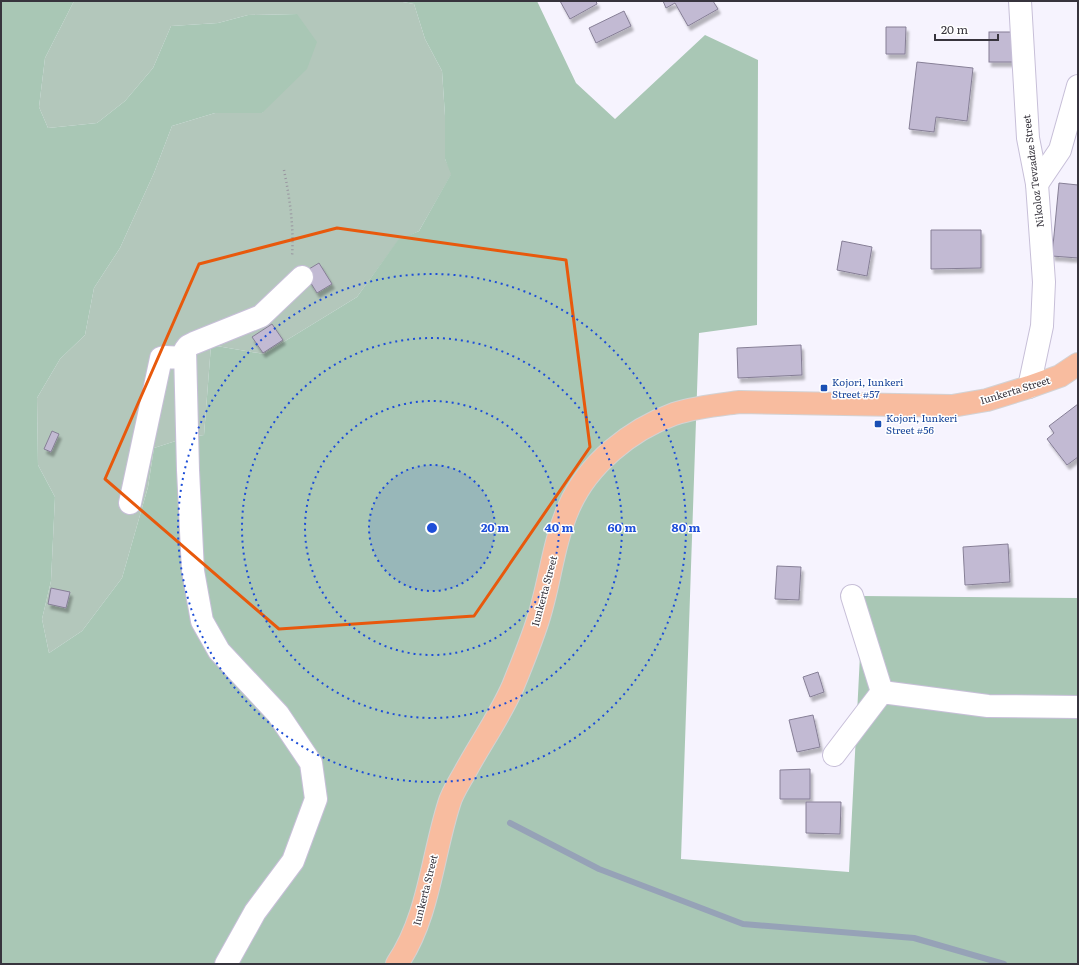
<svg xmlns="http://www.w3.org/2000/svg" width="1079" height="965" font-family="Literata,serif">
	<defs>
		<filter id="shadow"><feDropShadow dx="2.5" dy="4.5" stdDeviation="1" flood-color="#0004"/></filter>
	</defs>
	<rect width="100%" height="100%" fill="#f6f3fe"/>
	<polygon fill="#b3c7bb" points="74,1 397,1 414,4 425,39 442,71 445,116 445,159 452,173 419,231 398,241 357,297 264,354 211,345 204,435 188,437 154,448 148,487 122,578 82,631 49,653 42,619 51,581 55,497 38,465 37,398 60,359 85,335 94,288 120,248 154,173 172,126 215,113 262,113 297,14 248,15 218,23 171,26 153,68 125,101 97,123 48,128 39,107 45,58"/>
	<polygon fill="#a9c7b5" points="1,1 74,1 45,58 39,107 48,128 97,123 125,101 153,68 171,26 218,23 248,15 297,14 317,42 307,69 262,113 215,113 172,126 154,173 120,248 94,288 85,335 60,359 37,398 38,465 55,497 51,581 42,619 49,653 82,631 122,578 148,487 154,448 188,437 204,435 211,345 264,354 357,297 398,240 419,231 451,174 445,159 445,116 442,71 425,39 414,4 397,1 537,1 576,83 615,119 705,35 758,60 757,325 699,333 681,859 849,872 863,596 1078,598 1078,964 1,964"/>
	<g fill="none" stroke-linecap="round" stroke-linejoin="round">
		<polyline stroke="#96a2b7" stroke-width="6" points="510,823 599,869 743,924 914,938 1004,964"/>
	</g>
	<g fill="#c2bad3" stroke="#867f96" filter="url(#shadow)">
		<polygon points="560,1 596,1 597,4 570,19"/>
		<polygon points="663,1 713,1 718,9 688,26 675,3 666,8"/>
		<polygon points="624,11 631,26 596,43 589,28"/>
		<polygon points="886,27 906,27 905,54 886,54"/>
		<rect x="989" y="32" width="24" height="30"/>
		<polygon points="917,62 973,68 967,121 936,117 934,132 909,129"/>
		<polygon points="1059,183 1078,185 1078,258 1052,256"/>
		<polygon points="931,230 981,230 981,268 931,269"/>
		<polygon points="842,241 872,247 867,276 837,270"/>
		<polygon points="319,263 332,284 317,293 304,272"/>
		<polygon points="272,324 283,340 263,353 252,337"/>
		<polygon points="801,345 802,375 738,378 737,348"/>
		<polygon points="1078,404 1078,457 1067,465 1047,439 1054,433 1049,426"/>
		<polygon points="52,431 59,434 51,452 44,449"/>
		<polygon points="1008,544 1010,582 965,585 963,547"/>
		<polygon points="777,566 801,567 799,600 775,599"/>
		<polygon points="51,588 70,592 66,608 48,604"/>
		<polygon points="818,672 824,692 810,697 803,677"/>
		<polygon points="813,715 820,747 797,752 789,720"/>
		<polygon points="810,769 810,799 780,799 780,770"/>
		<polygon points="806,802 841,802 840,834 806,833"/>
	</g>
	<g fill="none" stroke-linecap="round" stroke-linejoin="round">
		<g stroke="#c7bfd8" stroke-width="24">
			<g id="minor">
				<polyline points="1020,1 1028,138 1037,184 1044,282 1042,326 1029,387"/>
				<polyline points="1037,184 1060,150 1078,86"/>
				<polyline points="130,503 161,358 165,357 185,358"/>
				<polyline points="852,596 882,692"/>
				<polyline points="834,755 882,692 988,706 1078,707"/>
				<polyline points="226,964 255,912 293,861 316,799 311,763 278,714 219,651 202,621 193,571 188,470 185,350 188,346 194,343 261,316 302,277"/>
			</g>
		</g>
		<g stroke="#d3d2d4" stroke-width="24">
			<path id="major" d="M397,964C429,917 432,857 449,804C452,793 459,783 465,772C480,744 500,716 513,686C522,664 531,642 538,620C550,583 553,543 569,507C588,464 630,430 674,414C696,407 718,405 740,402L952,406L987,400L1029,387L1060,376L1078,364"/>
		</g>
		<path stroke="#98959f" stroke-width="2.5" stroke-dasharray="1 3" stroke-linecap="butt" d="M284,170C290,200 294,227 292,257"/>
		<use href="#minor" stroke="#fff" stroke-width="22"/>
		<use href="#major" stroke="#f8bc9f" stroke-width="22"/>
	</g>
	<path fill="none" stroke="#e8590c" stroke-width="3" stroke-linejoin="round" d="M337,228L566,260L590,447L474,616L279,629L105,479L199,264Z"/>
	<circle cx="432" cy="528" r="63" fill="#1d4ed8" fill-opacity=".12"/>
	<g fill="none" stroke="#1d4ed8" stroke-width="2" stroke-dasharray="2 4">
		<circle cx="432" cy="528" r="63"/>
		<circle cx="432" cy="528" r="127"/>
		<circle cx="432" cy="528" r="190"/>
		<circle cx="432" cy="528" r="254"/>
	</g>
	<g fill="#1a4fb4" stroke="#fff" stroke-width="1.5">
		<rect x="820" y="384" width="8" height="8" rx="2"/>
		<rect x="874" y="420" width="8" height="8" rx="2"/>
	</g>
	<g text-anchor="middle" stroke-width="3" stroke-linejoin="round" paint-order="stroke">
		<g font-size="10" fill="#37343d" stroke="#fff">
			<text transform="translate(1033 171) rotate(-97)" y="4">Nikoloz Tevzadze Street</text>
			<text transform="translate(1015 390) rotate(-17)" y="4">Iunkerta Street</text>
			<text transform="translate(544 591) rotate(-75)" y="4">Iunkerta Street</text>
			<text transform="translate(425 890) rotate(-76)" y="4">Iunkerta Street</text>
		</g>
		<g font-size="10" fill="#164399" stroke="#fff" text-anchor="start">
			<text x="832" y="386">Kojori, Iunkeri<tspan x="832" dy="12">Street #57</tspan></text>
			<text x="886" y="422">Kojori, Iunkeri<tspan x="886" dy="12">Street #56</tspan></text>
		</g>
	</g>
	<circle cx="432" cy="528" r="6" fill="#1d4ed8" stroke="#fff" stroke-width="2"/>
	<g font-size="12" text-anchor="middle" font-weight="bold" fill="#1d4ed8" stroke="#fff" stroke-width="3" stroke-linejoin="round" paint-order="stroke">
		<text x="495" y="532">20 m</text>
		<text x="559" y="532">40 m</text>
		<text x="622" y="532">60 m</text>
		<text x="686" y="532">80 m</text>
	</g>
	<rect width="1079" height="965" fill="none" stroke="#37343d" stroke-width="4"/>
	<path d="M935 34v6h63v-6" fill="none" stroke="#37343d" stroke-width="2"/>
	<text x="941" y="34" font-size="12" fill="#37343d" stroke="#ffffff" stroke-width="3" paint-order="stroke">20 m</text>
</svg>
